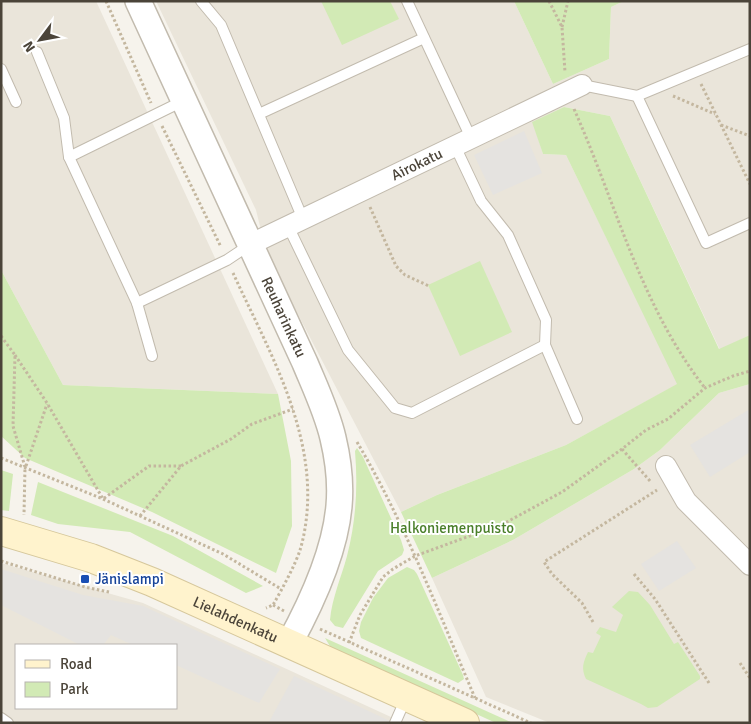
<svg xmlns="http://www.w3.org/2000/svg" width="751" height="724" font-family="Signika,sans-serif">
	<rect width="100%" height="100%" fill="#f6f3ec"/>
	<g fill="#eae5da" fill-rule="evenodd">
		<polygon points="1,1 96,1 278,394 63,385 1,270"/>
		<polygon points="156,1 514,1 553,84 609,59 611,7 624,1 750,1 750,335 720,350 610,116 564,107 533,122 543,154 566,155 678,384 566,445 437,495 401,512 267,255 256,210"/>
		<polygon points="750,384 750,723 550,723 486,697 432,578 513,540 634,469 660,450 719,393"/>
		<path d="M1,563L143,603L404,723H1ZM16,645H176V708H16Z"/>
	</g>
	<g fill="#d2eab5">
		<polygon points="321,1 390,1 399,19 342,45"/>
		<polygon points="514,1 624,1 611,7 609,59 553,84"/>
		<polygon points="564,107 610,116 719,349 750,335 750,384 719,393 660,450 634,469 513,540 432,578 401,512 437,495 566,445 677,384 566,155 543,154 532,122"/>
		<polygon points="480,261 512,332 460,356 428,285"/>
		<polygon points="1,270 63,385 278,394 291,461 292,526 276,573 152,512 25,458 1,436"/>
		<path d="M357,448L363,457L401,540L404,550L402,555L378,571L343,628L335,626L330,620C332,598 341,578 347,556C356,521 358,487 355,451Z"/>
		<polygon points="1,470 13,474 9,511 1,510"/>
		<polygon points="38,482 173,536 263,586 246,593 130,532 58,524 31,515"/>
		<polygon points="407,567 414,570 417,574 463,675 464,679 458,683 361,638 359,631 361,622 373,598 388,578"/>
		<path d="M629,591L638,592L650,605L674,644L678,642L700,676V679L657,707L648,708L641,704L586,679C581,668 583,663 588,652L593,653L601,636L596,633L600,627L616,632L623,615L612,607Z"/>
		<polygon points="325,638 513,723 496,723 331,648"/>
	</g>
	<g fill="#e5e3e0">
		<polygon points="524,131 542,173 493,195 474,155"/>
		<polygon points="750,409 750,452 710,477 690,445"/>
		<polygon points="677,541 696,568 659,591 641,564"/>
		<polygon points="1,569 83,595 143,606 280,669 259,703 176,665 176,645 133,645 111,635 103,645 80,645 1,605"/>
		<polygon points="294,676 394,723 269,722"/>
	</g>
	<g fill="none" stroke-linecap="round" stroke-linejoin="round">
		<g stroke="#c2bbae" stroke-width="12">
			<g id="service">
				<polyline points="201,1 221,25 303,219"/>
				<polyline points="407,1 471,138"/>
				<polyline points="37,52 64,118 69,157 137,303 152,356"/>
				<polyline points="1,69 16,102"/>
				<polyline points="582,85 637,96 750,49"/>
				<polyline points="637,96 706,243 750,223"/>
				<polyline points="259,114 424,38"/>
				<polyline points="455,146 481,201 508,235 546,320 545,345 577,419"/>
				<polyline points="69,157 183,101"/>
				<polyline points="288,226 348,350 395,408 412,413 545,345"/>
				<polyline points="137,303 227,260 251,244"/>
				<polyline points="1,718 8,723"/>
				<polyline points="395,723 406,698"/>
			</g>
		</g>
		<g stroke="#c2bbae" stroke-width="22">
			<g id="minor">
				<path id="s1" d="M251,244L582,85"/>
				<polyline points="666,466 686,501 750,565"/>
			</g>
		</g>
		<g stroke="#c2bbae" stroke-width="28">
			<g id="tertiary">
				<path id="s2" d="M138,1L305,363C315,387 327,412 333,438C338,459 341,484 339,506C335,552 311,604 289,644"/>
			</g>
		</g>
		<g stroke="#d6c79b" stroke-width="30">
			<g id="secondary">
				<path id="s3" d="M1,531L91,558L152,582L465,723"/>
			</g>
		</g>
		<g stroke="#c4b79f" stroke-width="3" stroke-dasharray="2.5 2.5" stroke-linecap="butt">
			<polyline points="106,1 151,103"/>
			<polyline points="549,1 562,27 565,72"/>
			<polyline points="562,27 568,1"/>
			<polyline points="701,84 750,184"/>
			<polyline points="673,96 715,114"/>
			<path d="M574,109C616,203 640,305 705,388"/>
			<polyline points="721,125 750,136"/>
			<polyline points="162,126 221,247"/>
			<polyline points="370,207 396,266 405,275 429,286"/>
			<path d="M233,273C272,358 327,449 301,547C296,564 282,589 273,605L266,608"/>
			<polyline points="1,336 15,355 13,426 25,467 24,515"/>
			<polyline points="15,355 47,403 103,499 149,466 181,466"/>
			<path d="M357,442C405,523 438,611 475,698"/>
			<polyline points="622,449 650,481"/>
			<polyline points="1,458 103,499 223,554 281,589"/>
			<polyline points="26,466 47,404"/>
			<polyline points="140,516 181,466 231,439 252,424 293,409"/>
			<polyline points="1,561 85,587 109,592"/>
			<polyline points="634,574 655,599 709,683"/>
			<polyline points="273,605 284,611"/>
			<polyline points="593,622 582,603 552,574 544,562 657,490"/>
			<polyline points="320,629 531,723"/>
			<polyline points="349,643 360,615 383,577 393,569 415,556 505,523 562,492 622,449 646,430 668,419 705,388 733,376 750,371"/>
			<polyline points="740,663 750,678"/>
		</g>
		<use href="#service" stroke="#fff" stroke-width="10"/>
		<use href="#minor" stroke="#fff" stroke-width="20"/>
		<use href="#tertiary" stroke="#fff" stroke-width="25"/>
		<use href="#secondary" stroke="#fff3cd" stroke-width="28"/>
	</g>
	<rect fill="#1a4fb4" stroke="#fff" stroke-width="2" x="80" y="574" width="10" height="10" rx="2.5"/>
	<g text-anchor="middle" stroke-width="4" stroke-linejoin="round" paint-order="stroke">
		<g font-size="15" fill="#4b4439" stroke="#fff">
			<text dy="5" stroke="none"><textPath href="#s1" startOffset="184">Airokatu</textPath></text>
			<text dy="5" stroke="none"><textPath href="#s2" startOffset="348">Reuharinkatu</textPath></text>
			<text dy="5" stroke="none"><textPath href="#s3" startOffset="251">Lielahdenkatu</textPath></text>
		</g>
		<g font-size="15" fill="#4a7f2a" stroke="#fff">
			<text x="452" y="533">Halkoniemenpuisto</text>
		</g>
		<g font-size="15" fill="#164399" stroke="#fff" text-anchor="start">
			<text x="95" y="584">Jänislampi</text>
		</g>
	</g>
	<rect width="751" height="724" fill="none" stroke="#4b4439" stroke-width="5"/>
	<rect x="15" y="644" width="162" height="65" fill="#ffffff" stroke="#b7b4b0"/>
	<rect x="25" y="660" width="25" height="8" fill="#fff3cd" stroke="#b7b4b0"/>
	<text x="60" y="669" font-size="15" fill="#4b4439">Road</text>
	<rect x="25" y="682" width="25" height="15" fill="#d2eab5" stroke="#b7b4b0"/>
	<text x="60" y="694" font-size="15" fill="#4b4439">Park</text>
	<g transform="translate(40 40) rotate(238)" stroke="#ffffff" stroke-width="4" paint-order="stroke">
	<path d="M0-4L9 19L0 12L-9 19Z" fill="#4b4439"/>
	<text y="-8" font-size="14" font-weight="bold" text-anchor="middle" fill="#4b4439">N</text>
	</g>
</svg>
